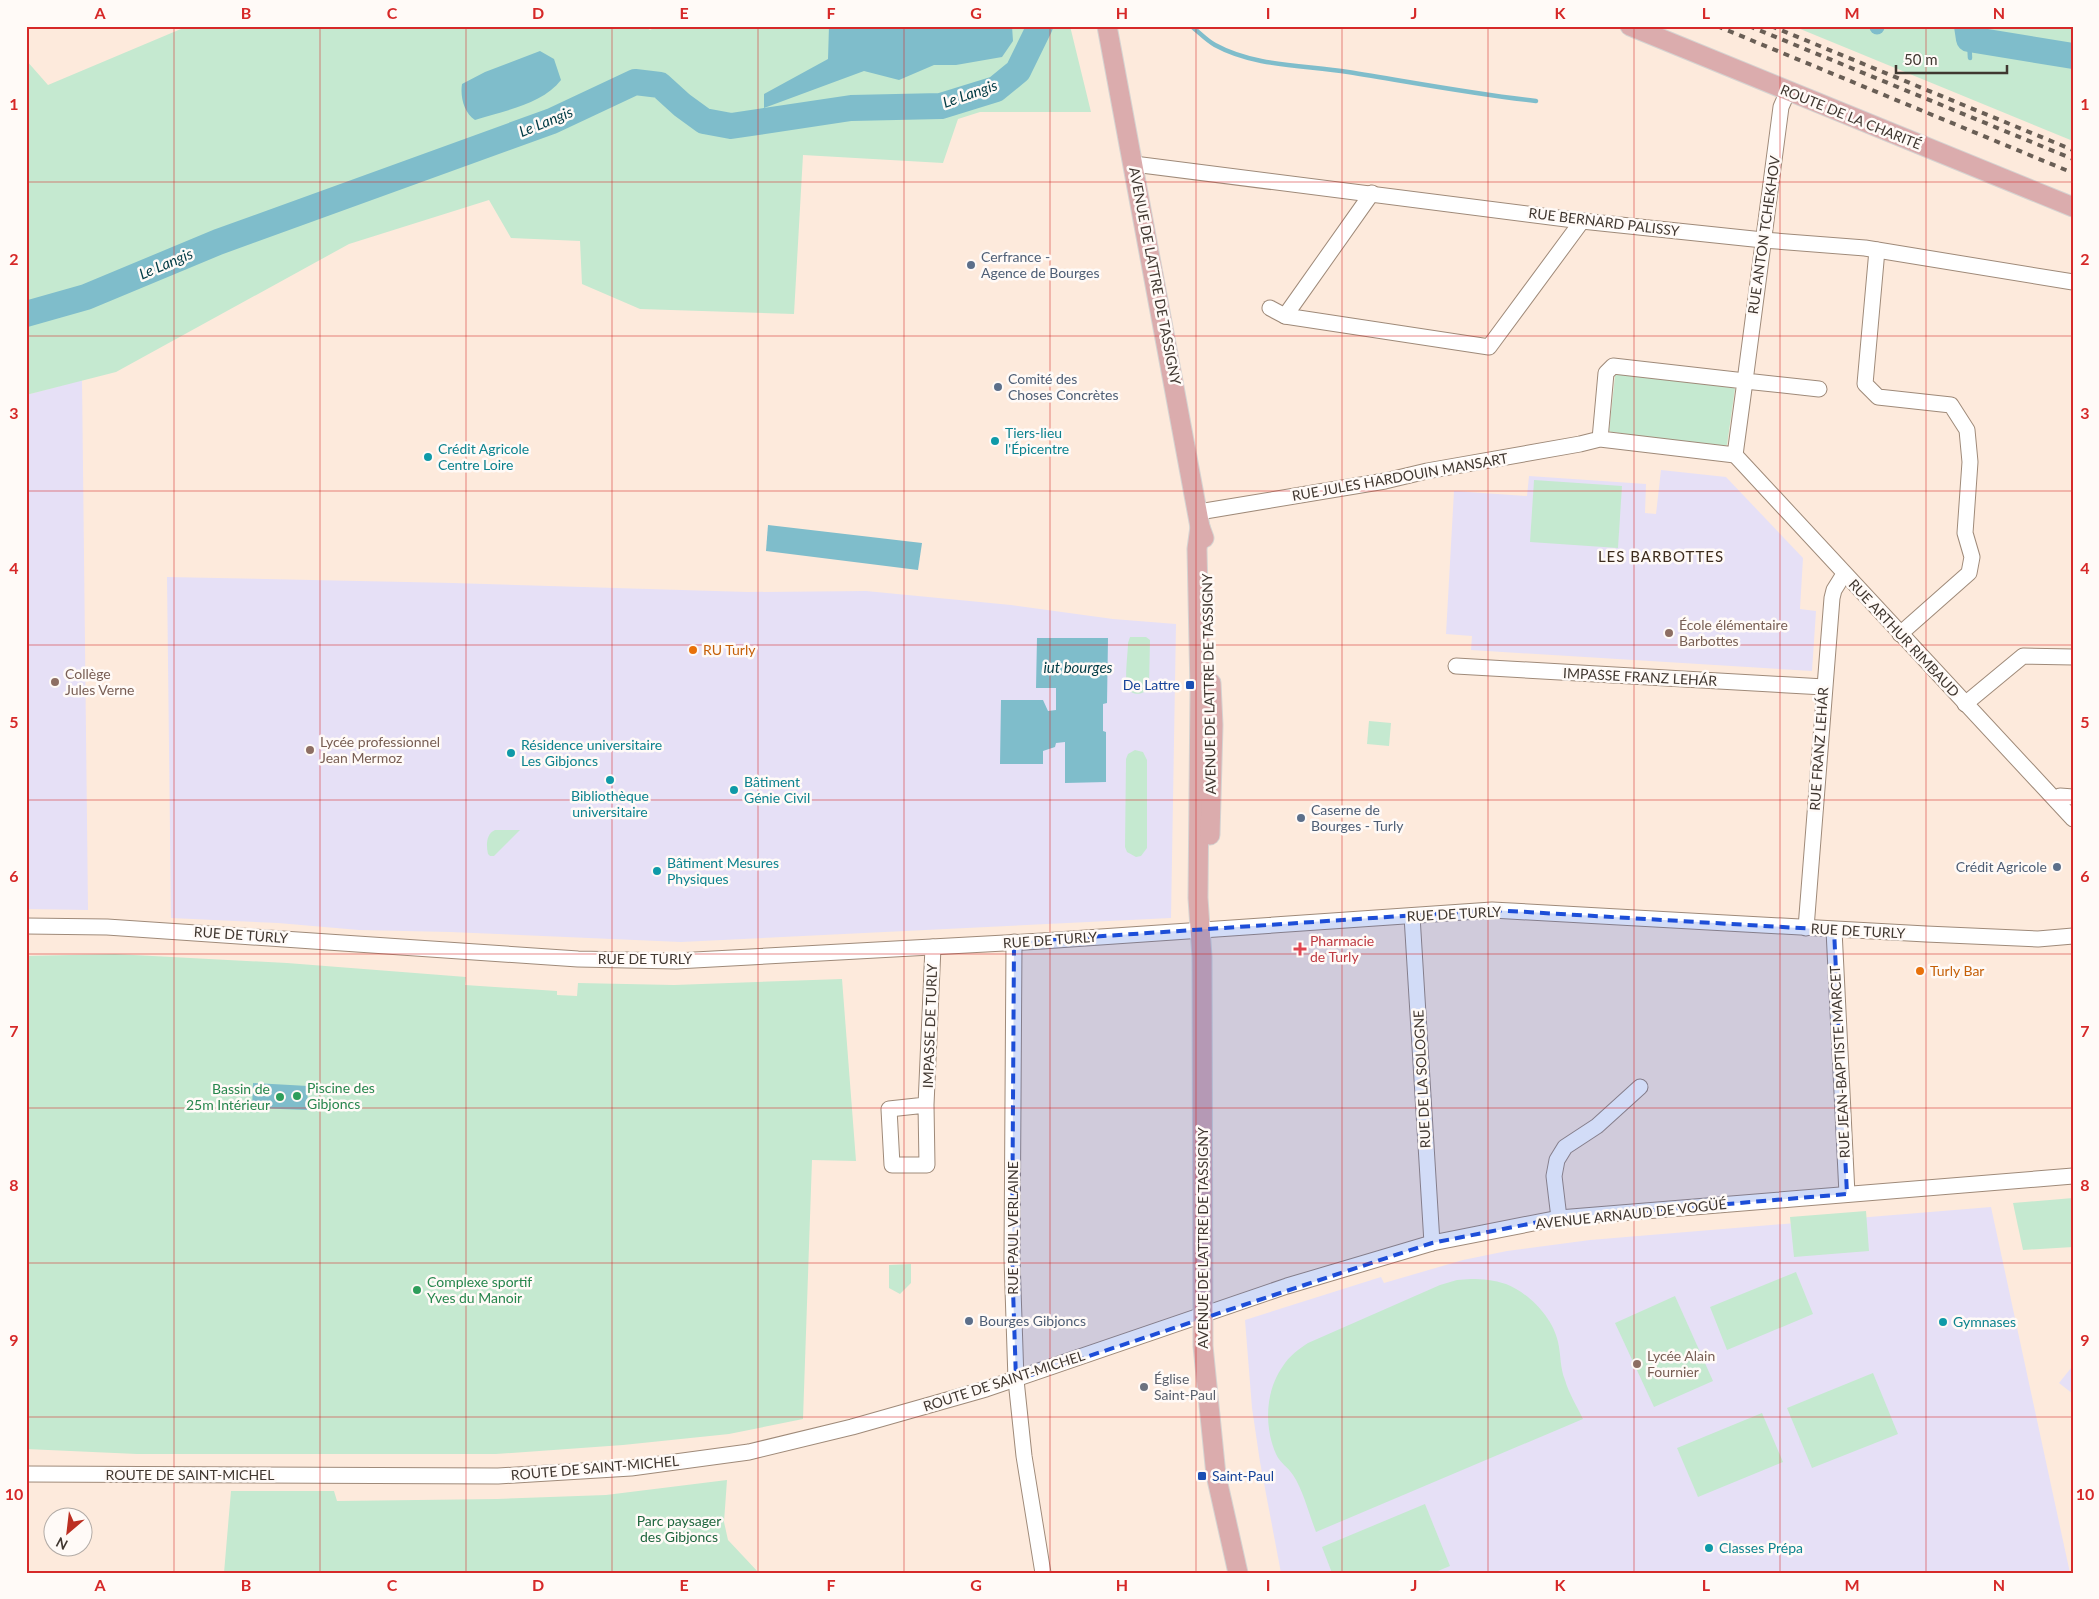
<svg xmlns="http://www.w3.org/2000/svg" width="2099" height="1599" font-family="Lato,sans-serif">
	<rect width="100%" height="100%" fill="#fdeadc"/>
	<g fill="#e6e0f6">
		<polygon points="82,380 88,910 26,909 26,395"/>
		<polygon points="1661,470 1726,477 1803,558 1800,609 1816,611 1812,671 1471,650 1472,636 1446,634 1454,491 1527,496 1529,476 1646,484 1645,513 1656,514"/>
		<polygon points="167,577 453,583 748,592 866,591 1011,605 1113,619 1176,624 1171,918 681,942 450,932 359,930 278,923 171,918"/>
		<polygon points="1991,1207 2070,1573 1281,1573 1260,1462 1252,1408 1245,1320 1381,1277 1384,1283 1463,1260 1507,1251 1590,1240"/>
		<polygon points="2071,1368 2073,1370 2073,1394 2059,1383"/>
	</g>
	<g fill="#c5e9d0">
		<polygon points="188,26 644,26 650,30 658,26 1070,26 1091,112 980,112 958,119 943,163 803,155 794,314 640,309 582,284 580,241 511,238 489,200 349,244 116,372 26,395 26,60 48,85"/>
		<polygon points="1793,26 2073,26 2073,141"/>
		<polygon points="1617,373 1733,387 1735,389 1727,445 1723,448 1612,432 1609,431 1615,376"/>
		<polygon points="1534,480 1622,486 1618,548 1530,542"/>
		<path d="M1130,637H1146L1150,640L1149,685C1147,694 1133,698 1128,688C1124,680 1128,653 1128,643Z"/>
		<polygon points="1369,721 1391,723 1389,746 1367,744"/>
		<polygon points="1135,750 1143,752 1147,760 1147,848 1141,856 1136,857 1127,852 1125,847 1126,759 1128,754"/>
		<path d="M495,830H520L494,856H490L488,854C486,845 486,834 495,830Z"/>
		<polygon points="115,954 287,963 466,977 465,985 557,991 557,995 577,996 578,983 674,985 842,979 856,1161 812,1160 803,1419 729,1434 623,1445 496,1454 137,1454 26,1449 26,956"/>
		<polygon points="2073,1198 2073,1247 2023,1250 2013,1203"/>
		<polygon points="1866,1211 1869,1251 1794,1257 1790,1217"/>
		<polygon points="911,1264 911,1283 900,1294 889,1288 889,1265"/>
		<polygon points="1796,1272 1813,1314 1727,1350 1710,1307"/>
		<path d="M1471,1279C1483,1279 1494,1280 1506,1284C1529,1293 1553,1318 1558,1342C1561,1355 1560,1368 1565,1380C1569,1394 1577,1406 1583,1419L1316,1532C1309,1514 1303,1490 1293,1475C1288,1467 1280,1463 1276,1454C1264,1427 1265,1391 1283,1366C1289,1356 1299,1349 1308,1343L1440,1285L1457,1280Z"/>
		<polygon points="1675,1296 1713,1381 1654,1407 1615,1323"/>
		<polygon points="1873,1373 1898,1434 1812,1468 1787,1408"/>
		<polygon points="1762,1413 1783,1462 1698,1497 1677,1448"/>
		<polygon points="727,1480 724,1522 728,1540 759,1573 224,1573 231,1491 334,1491 337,1501 497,1499 606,1495"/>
		<polygon points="1425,1504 1450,1566 1433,1573 1332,1573 1322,1547"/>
	</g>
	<g fill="#7fbdcb">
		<polygon points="829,26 1012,26 1013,41 1002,57 956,65 934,65 899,80 864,71 764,108 764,94 828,59"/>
		<path d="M540,51L554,59L561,80C543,104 503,111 475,120C464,113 460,97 462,84L485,72Z"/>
		<polygon points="768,525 922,543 918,570 766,551"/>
		<polygon points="1037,638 1108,638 1107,703 1103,704 1103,731 1106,732 1106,782 1065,783 1065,742 1056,743 1055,747 1043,751 1043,764 1000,764 1001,700 1043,700 1048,711 1056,710 1056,688 1036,688"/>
		<polygon points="253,1083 308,1086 307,1110 252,1108"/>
	</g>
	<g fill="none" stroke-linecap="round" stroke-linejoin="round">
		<g stroke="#7fbdcb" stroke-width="4.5">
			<path d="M1191,26C1199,32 1206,40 1215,45C1255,67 1305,65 1348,72C1411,82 1473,94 1536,101"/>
			<polyline points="1969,39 1970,58"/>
		</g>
		<polyline stroke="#7fbdcb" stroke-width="15" points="1877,26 1877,27"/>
		<g stroke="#7fbdcb" stroke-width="26">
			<polyline points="1967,26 1969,39 2073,56"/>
			<polyline points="26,314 86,297 218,242 552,121 635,82 660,85 682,105 704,121 731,126 851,108 941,106 996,89 1018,71 1040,26"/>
		</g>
		<g stroke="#9f8a79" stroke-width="17">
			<g id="minor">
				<polyline points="1788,91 1781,107 1745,381 1819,389"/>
				<polyline points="1134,164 1582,221 1763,240 1865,248 2073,282"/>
				<polyline points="1372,193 1285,316 1489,347 1582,221"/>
				<polyline points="1877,250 1865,384 1878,397 1951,405 1967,430 1970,462 1965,533 1972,557 1969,573 1900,634"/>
				<polyline points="1270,308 1285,316"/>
				<polyline points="1735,455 2073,819"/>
				<polyline points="1199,512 1385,481 1427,471 1580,444 1600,439 1735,455 1745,381 1613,366 1606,373 1600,439"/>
				<polyline points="1456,666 1824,687"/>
				<polyline points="1965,704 2023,656 2073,657"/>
				<polyline points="2056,800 2060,796 2073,797"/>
				<polyline points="1412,916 1432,1243"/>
				<polyline points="26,926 107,927 578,959 676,961 1042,941 1492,910 1926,934 2038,939 2073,936"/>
				<polyline points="1806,928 1832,598 1834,590 1844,574"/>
				<polyline points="1834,930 1847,1194"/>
				<polyline points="1014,942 1012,1259 1016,1380 1024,1456 1043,1573"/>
				<polyline points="926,1105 889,1109 892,1165 927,1165 926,1105 933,947"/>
				<polyline points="1559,1218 1554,1176 1557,1160 1565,1147 1597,1126 1640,1087"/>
				<polyline points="26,1474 498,1476 631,1468 749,1452 852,1427 986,1389 1287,1286 1432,1243 1559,1218 2073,1176"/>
			</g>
		</g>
		<g stroke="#d5d3d1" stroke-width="21">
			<g id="major">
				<polyline points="1107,26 1200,527 1204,538"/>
				<polyline points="1630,26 2073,207"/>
				<polyline points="1200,527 1197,549 1200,691 1198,898 1202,957 1203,1346 1216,1475 1238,1573"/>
				<polyline points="1210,835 1213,725 1211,683"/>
			</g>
		</g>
		<use href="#minor" stroke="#fff" stroke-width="15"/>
		<use href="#major" stroke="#dbacad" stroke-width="19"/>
		<g stroke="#695e55" stroke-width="4" stroke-dasharray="6 6" stroke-linecap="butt">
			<polyline points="1717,26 2073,173"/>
			<polyline points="1749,26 2073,159"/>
			<polyline points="1771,26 2073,150"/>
		</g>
	</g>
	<path fill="#1d4ed8" fill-opacity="0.2" stroke="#1d4ed8" stroke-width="4" stroke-dasharray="10 6" stroke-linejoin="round" d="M1492,910L1834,930L1847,1194L1559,1218L1432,1243L1016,1380L1012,1259L1014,942Z"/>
	<path fill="none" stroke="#d62828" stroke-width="1" stroke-opacity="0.55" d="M174,26V1573M320,26V1573M466,26V1573M612,26V1573M758,26V1573M904,26V1573M1050,26V1573M1196,26V1573M1342,26V1573M1488,26V1573M1634,26V1573M1780,26V1573M1926,26V1573M26,182H2073M26,336H2073M26,491H2073M26,645H2073M26,800H2073M26,954H2073M26,1108H2073M26,1263H2073M26,1417H2073"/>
	<g fill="#5c6f8a" stroke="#fffaf7" stroke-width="2">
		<circle cx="971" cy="265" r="5"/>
		<circle cx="998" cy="387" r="5"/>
		<circle cx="1301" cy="818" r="5"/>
		<circle cx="2057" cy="867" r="5"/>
		<circle cx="969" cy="1321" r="5"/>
	</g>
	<g fill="#0f9aa8" stroke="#fffaf7" stroke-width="2">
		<circle cx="995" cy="441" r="5"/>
		<circle cx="428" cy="457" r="5"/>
		<circle cx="511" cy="753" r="5"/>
		<circle cx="610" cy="780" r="5"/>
		<circle cx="734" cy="790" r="5"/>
		<circle cx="657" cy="871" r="5"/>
		<circle cx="1943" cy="1322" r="5"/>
		<circle cx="1709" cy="1548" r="5"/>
	</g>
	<g fill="#8d6e63" stroke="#fffaf7" stroke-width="2">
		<circle cx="1669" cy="633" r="5"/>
		<circle cx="55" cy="682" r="5"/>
		<circle cx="310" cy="750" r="5"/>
		<circle cx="1637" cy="1364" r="5"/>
	</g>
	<g fill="#e8710a" stroke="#fffaf7" stroke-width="2">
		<circle cx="693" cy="650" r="5"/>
		<circle cx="1920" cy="971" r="5"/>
	</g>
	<g fill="#1a4fb4" stroke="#fffaf7" stroke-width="2">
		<rect x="1185" y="680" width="10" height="10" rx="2.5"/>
		<rect x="1197" y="1471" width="10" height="10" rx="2.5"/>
	</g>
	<path fill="#e0444e" stroke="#fffaf7" stroke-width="2" d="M1297.5 941.5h5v5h5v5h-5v5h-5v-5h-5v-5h5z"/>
	<g fill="#2e9e5b" stroke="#fffaf7" stroke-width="2">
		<circle cx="297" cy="1096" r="5"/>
		<circle cx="280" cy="1097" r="5"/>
		<circle cx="417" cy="1290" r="5"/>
	</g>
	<circle fill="#6b7280" stroke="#fffaf7" stroke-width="2" cx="1144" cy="1387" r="5"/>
	<g text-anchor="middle" stroke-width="5" stroke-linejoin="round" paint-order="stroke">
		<g font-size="14" fill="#403730" stroke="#fffaf7">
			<text transform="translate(1851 117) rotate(22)" y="5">ROUTE DE LA CHARITÉ</text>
			<text transform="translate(1604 222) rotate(7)" y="5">RUE BERNARD PALISSY</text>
			<text transform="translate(1764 235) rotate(-82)" y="5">RUE ANTON TCHEKHOV</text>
			<text transform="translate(1155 276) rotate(79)" y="5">AVENUE DE LATTRE DE TASSIGNY</text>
			<text transform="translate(1400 477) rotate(-10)" y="5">RUE JULES HARDOUIN MANSART</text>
			<text transform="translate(1904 638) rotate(47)" y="5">RUE ARTHUR RIMBAUD</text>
			<text transform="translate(1640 677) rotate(3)" y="5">IMPASSE FRANZ LEHÁR</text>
			<text transform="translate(1209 684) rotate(-91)" y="5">AVENUE DE LATTRE DE TASSIGNY</text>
			<text transform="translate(1819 749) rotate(-86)" y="5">RUE FRANZ LEHÁR</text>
			<text transform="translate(1454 914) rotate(-3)" y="5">RUE DE TURLY</text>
			<text transform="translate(1858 931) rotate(3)" y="5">RUE DE TURLY</text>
			<text transform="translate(241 935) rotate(4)" y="5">RUE DE TURLY</text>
			<text transform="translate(1050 940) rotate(-4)" y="5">RUE DE TURLY</text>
			<text x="645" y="964">RUE DE TURLY</text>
			<text transform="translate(930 1026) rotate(-88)" y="5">IMPASSE DE TURLY</text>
			<text transform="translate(1840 1062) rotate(-93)" y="5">RUE JEAN-BAPTISTE MARCET</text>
			<text transform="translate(1422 1079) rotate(-93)" y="5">RUE DE LA SOLOGNE</text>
			<text transform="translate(1631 1214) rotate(-6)" y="5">AVENUE ARNAUD DE VOGÜÉ</text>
			<text transform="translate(1013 1228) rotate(-90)" y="5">RUE PAUL VERLAINE</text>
			<text transform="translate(1203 1238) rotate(-90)" y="5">AVENUE DE LATTRE DE TASSIGNY</text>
			<text transform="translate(1004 1381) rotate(-18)" y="5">ROUTE DE SAINT-MICHEL</text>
			<text transform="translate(595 1468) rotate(-5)" y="5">ROUTE DE SAINT-MICHEL</text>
			<text x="190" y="1480">ROUTE DE SAINT-MICHEL</text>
		</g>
		<g font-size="14" fill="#4e5e75" stroke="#fffaf7" text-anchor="start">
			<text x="981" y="262">Cerfrance -<tspan x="981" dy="16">Agence de Bourges</tspan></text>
			<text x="1008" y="384">Comité des<tspan x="1008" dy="16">Choses Concrètes</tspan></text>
			<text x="1311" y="815">Caserne de<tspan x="1311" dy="16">Bourges - Turly</tspan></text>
			<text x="2047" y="872" text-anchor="end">Crédit Agricole</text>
			<text x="979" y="1326">Bourges Gibjoncs</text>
		</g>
		<g font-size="14" fill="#0d838f" stroke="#fffaf7" text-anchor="start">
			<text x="1005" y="438">Tiers-lieu<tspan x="1005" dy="16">l'Épicentre</tspan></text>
			<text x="438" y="454">Crédit Agricole<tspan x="438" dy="16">Centre Loire</tspan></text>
			<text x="521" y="750">Résidence universitaire<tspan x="521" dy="16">Les Gibjoncs</tspan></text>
			<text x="744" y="787">Bâtiment<tspan x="744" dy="16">Génie Civil</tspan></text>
			<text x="610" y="801" text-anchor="middle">Bibliothèque<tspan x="610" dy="16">universitaire</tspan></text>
			<text x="667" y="868">Bâtiment Mesures<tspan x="667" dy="16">Physiques</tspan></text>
			<text x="1953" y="1327">Gymnases</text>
			<text x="1719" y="1553">Classes Prépa</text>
		</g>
		<g font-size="14" fill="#785e54" stroke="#fffaf7" text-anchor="start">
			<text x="1679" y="630">École élémentaire<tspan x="1679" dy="16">Barbottes</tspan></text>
			<text x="65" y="679">Collège<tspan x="65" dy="16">Jules Verne</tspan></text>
			<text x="320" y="747">Lycée professionnel<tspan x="320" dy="16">Jean Mermoz</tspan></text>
			<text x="1647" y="1361">Lycée Alain<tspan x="1647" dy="16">Fournier</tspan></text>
		</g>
		<g font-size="14" fill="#c56008" stroke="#fffaf7" text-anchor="start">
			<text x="703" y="655">RU Turly</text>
			<text x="1930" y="976">Turly Bar</text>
		</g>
		<g font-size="14" fill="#164399" stroke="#fffaf7" text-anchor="end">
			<text x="1180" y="690">De Lattre</text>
			<text x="1212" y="1481" text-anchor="start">Saint-Paul</text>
		</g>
		<g font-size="14" fill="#be3a42" stroke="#fffaf7" text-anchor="start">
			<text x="1310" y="946">Pharmacie<tspan x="1310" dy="16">de Turly</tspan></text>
		</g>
		<g font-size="14" fill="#27864d" stroke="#fffaf7" text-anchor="start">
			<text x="307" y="1093">Piscine des<tspan x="307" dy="16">Gibjoncs</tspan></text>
			<text x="270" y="1094" text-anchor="end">Bassin de<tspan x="270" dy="16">25m Intérieur</tspan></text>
			<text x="427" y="1287">Complexe sportif<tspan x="427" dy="16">Yves du Manoir</tspan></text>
		</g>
		<g font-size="14" fill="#5b616d" stroke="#fffaf7" text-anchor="start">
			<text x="1154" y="1384">Église<tspan x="1154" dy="16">Saint-Paul</tspan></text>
		</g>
		<g font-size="14" fill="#1e663e" stroke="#fffaf7">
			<text x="679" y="1526">Parc paysager<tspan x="679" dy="16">des Gibjoncs</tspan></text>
		</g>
		<g font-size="15" font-style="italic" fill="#003b45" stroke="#fffaf7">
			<text transform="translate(970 94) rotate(-19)" y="5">Le Langis</text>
			<text transform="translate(546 122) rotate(-22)" y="5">Le Langis</text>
			<text transform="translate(166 264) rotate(-23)" y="5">Le Langis</text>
			<text x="1078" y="673">iut bourges</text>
		</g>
		<g font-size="15" letter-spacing="1" fill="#3c2b1d" stroke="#fffaf7">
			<text x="1661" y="562">LES BARBOTTES</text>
		</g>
	</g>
	<rect width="2099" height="1599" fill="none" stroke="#fffaf7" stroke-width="55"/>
	<g transform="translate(68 1532) rotate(208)"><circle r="24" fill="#fffaf7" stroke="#b3aca7"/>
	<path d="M0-4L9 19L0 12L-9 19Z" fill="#bc2f22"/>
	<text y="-8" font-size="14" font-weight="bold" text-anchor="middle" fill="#403730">N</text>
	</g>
	<path d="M1896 65v8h111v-8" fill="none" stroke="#403730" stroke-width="2.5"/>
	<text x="1904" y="65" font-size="15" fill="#403730" stroke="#fffaf7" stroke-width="4" paint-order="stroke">50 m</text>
	<rect x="28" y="28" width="2044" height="1544" fill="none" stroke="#d62828" stroke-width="2"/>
	<g font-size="16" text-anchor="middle" font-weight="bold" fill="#d62828">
		<text x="100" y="19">A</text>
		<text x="246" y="19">B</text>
		<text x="392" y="19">C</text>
		<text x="538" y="19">D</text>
		<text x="684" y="19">E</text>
		<text x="831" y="19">F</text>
		<text x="976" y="19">G</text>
		<text x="1122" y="19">H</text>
		<text x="1268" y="19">I</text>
		<text x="1414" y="19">J</text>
		<text x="1560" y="19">K</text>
		<text x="1706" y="19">L</text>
		<text x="1852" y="19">M</text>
		<text x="1999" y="19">N</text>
		<text x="14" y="110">1</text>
		<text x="2085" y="110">1</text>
		<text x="14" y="265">2</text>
		<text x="2085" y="265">2</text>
		<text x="14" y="419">3</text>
		<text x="2085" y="419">3</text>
		<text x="14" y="574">4</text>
		<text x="2085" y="574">4</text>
		<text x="14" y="728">5</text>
		<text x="2085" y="728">5</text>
		<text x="14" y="882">6</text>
		<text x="2085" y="882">6</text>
		<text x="14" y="1037">7</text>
		<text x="2085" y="1037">7</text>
		<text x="14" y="1191">8</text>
		<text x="2085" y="1191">8</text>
		<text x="14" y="1346">9</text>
		<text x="2085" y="1346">9</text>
		<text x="14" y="1500">10</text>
		<text x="2085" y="1500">10</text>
		<text x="100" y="1591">A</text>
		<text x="246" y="1591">B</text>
		<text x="392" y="1591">C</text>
		<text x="538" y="1591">D</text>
		<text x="684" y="1591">E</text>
		<text x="831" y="1591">F</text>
		<text x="976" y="1591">G</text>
		<text x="1122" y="1591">H</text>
		<text x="1268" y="1591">I</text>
		<text x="1414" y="1591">J</text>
		<text x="1560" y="1591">K</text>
		<text x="1706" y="1591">L</text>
		<text x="1852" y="1591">M</text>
		<text x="1999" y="1591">N</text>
	</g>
</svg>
